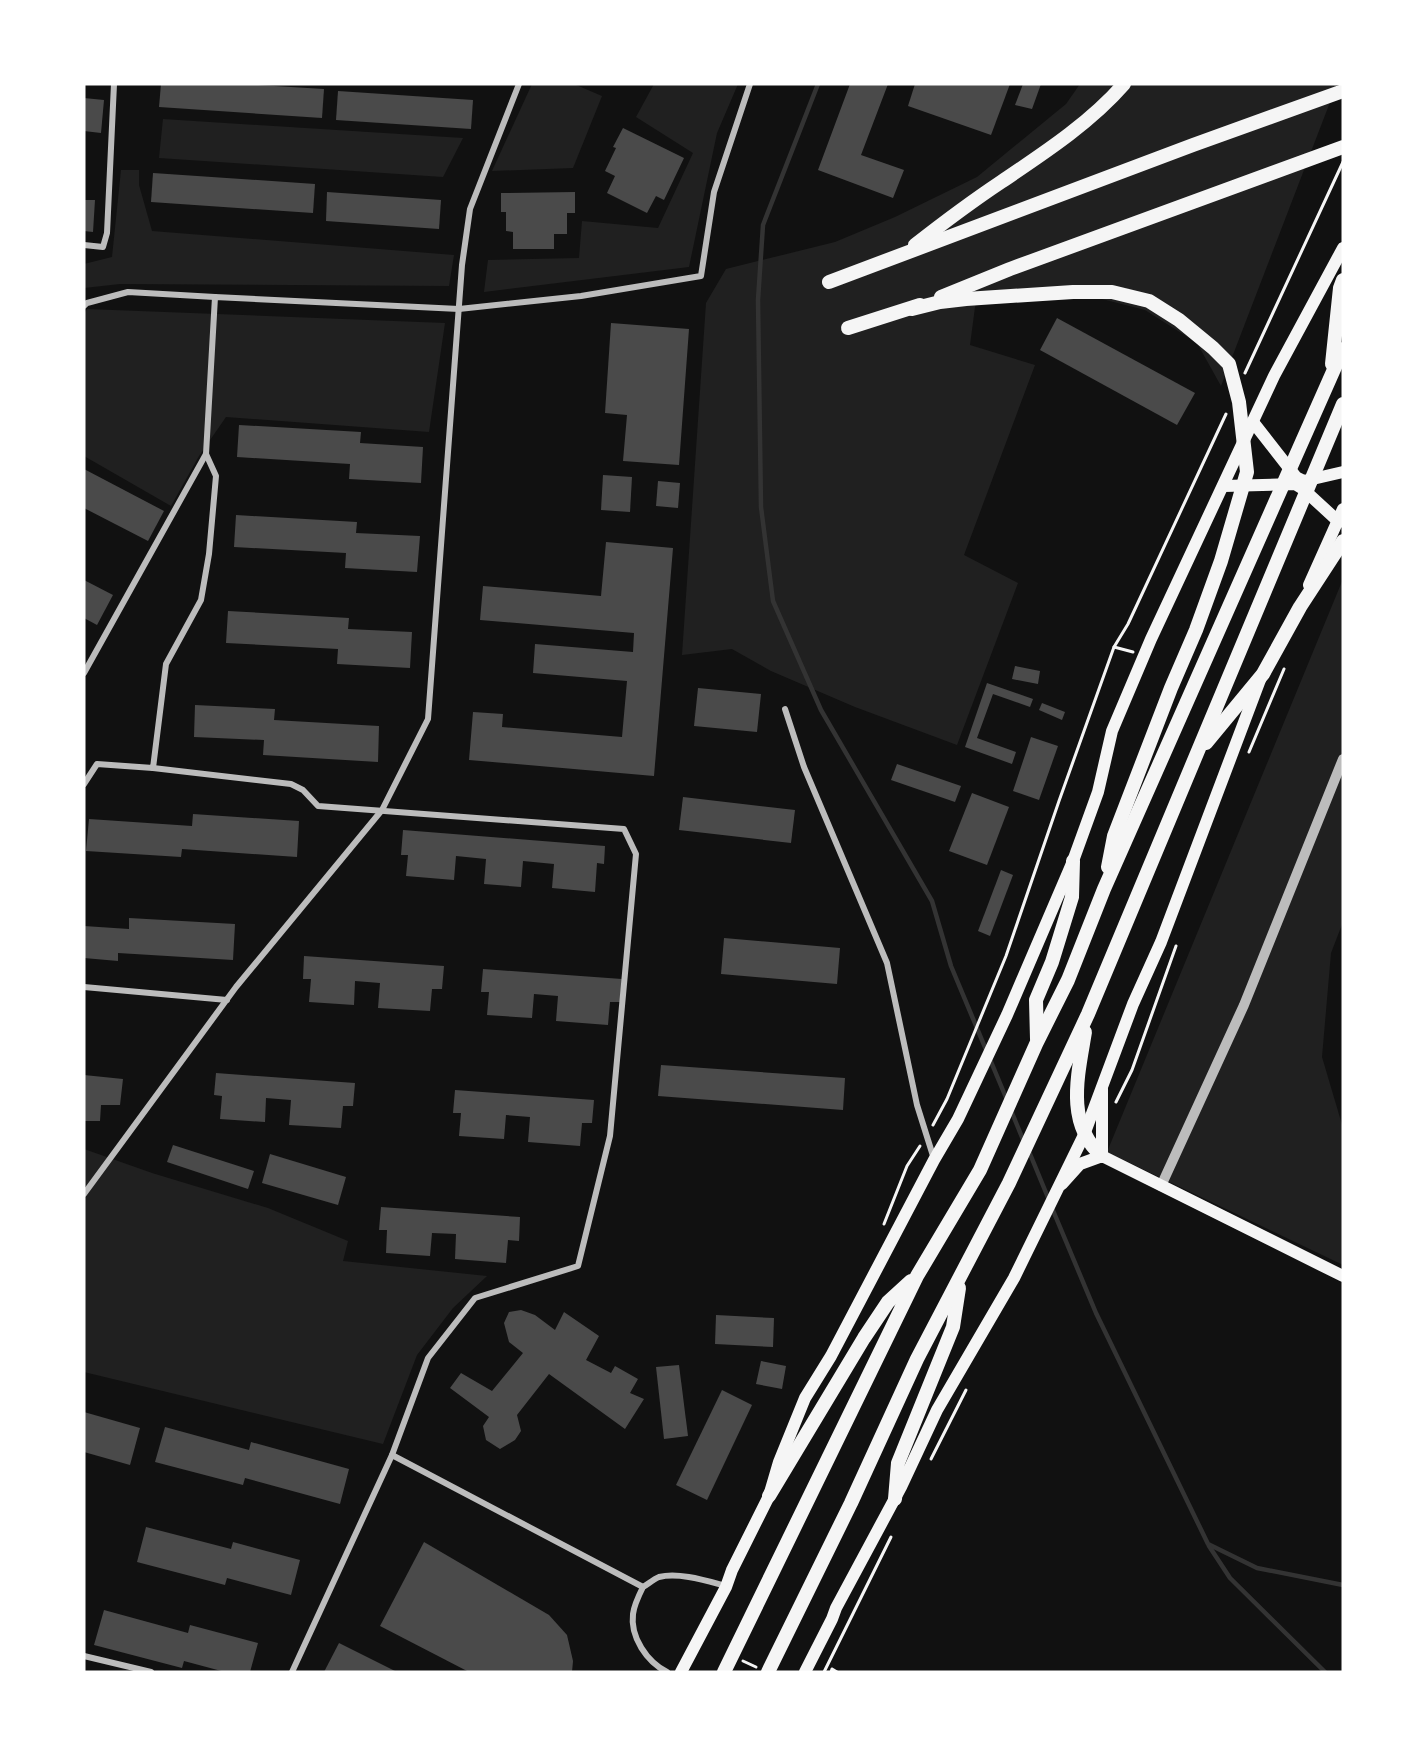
<svg xmlns="http://www.w3.org/2000/svg" width="1427" height="1756" font-family="'Libre Baskerville',serif">
	<rect width="100%" height="100%" fill="#111"/>
	<g fill="#202020">
		<polygon points="532,84 574,84 602,96 573,168 492,171"/>
		<polygon points="654,84 738,84 717,133 689,267 484,292 488,260 579,258 582,221 658,228 693,153 636,117"/>
		<polygon points="1080,84 1337,84 1221,386 1197,343 1145,310 1059,288 981,292 975,307 970,345 1035,365 964,555 1018,583 957,745 855,707 771,671 732,649 682,655 706,303 726,269 835,242 895,217 977,177 1066,104"/>
		<polygon points="163,119 463,138 443,177 159,158"/>
		<polygon points="121,170 139,170 139,185 152,231 454,255 449,286 120,284 84,288 84,264 112,257"/>
		<polygon points="87,309 445,323 429,432 226,417 199,456 171,506 84,456 84,314"/>
		<polygon points="1343,579 1343,922 1331,953 1322,1057 1343,1128 1343,1265 1107,1152"/>
		<polygon points="84,1149 152,1173 268,1208 348,1241 343,1261 487,1276 453,1308 417,1355 383,1444 84,1372"/>
	</g>
	<g fill="none" stroke-linecap="round" stroke-linejoin="round">
		<g stroke="#333" stroke-width="4.5">
			<polyline points="818,84 763,225 758,300 761,507 773,601 821,710 932,901 951,966 1007,1100"/>
			<polyline points="1010,1108 1024,1142"/>
			<polyline points="1028,1149 1049,1200"/>
			<polyline points="1052,1208 1096,1313 1208,1544 1257,1568 1343,1585"/>
			<polyline points="1209,1546 1230,1578 1325,1672"/>
		</g>
	</g>
	<g fill="#4a4a4a">
		<polygon points="161,84 244,84 324,89 322,118 159,107"/>
		<polygon points="850,84 888,84 861,155 904,170 893,198 818,170"/>
		<polygon points="915,84 1010,84 991,135 908,106"/>
		<polygon points="1023,84 1041,84 1032,109 1015,105"/>
		<polygon points="338,91 473,100 471,129 336,120"/>
		<polygon points="84,98 104,100 101,133 84,131"/>
		<polygon points="623,128 684,158 664,200 656,196 647,213 607,193 615,176 605,171 616,148 613,147"/>
		<polygon points="153,173 315,184 313,213 151,202"/>
		<polygon points="327,192 441,200 439,229 326,221"/>
		<polygon points="575,192 575,213 567,213 567,234 554,234 554,249 513,249 513,232 506,231 506,212 501,212 501,193"/>
		<polygon points="84,200 95,200 93,232 84,231"/>
		<polygon points="1057,318 1195,393 1177,425 1040,350"/>
		<polygon points="611,323 689,329 679,465 623,461 627,415 605,413"/>
		<polygon points="239,425 361,432 360,443 423,447 421,483 349,479 350,464 237,457"/>
		<polygon points="84,469 164,511 148,541 84,508"/>
		<polygon points="603,475 632,477 630,512 601,510"/>
		<polygon points="658,481 680,483 678,508 656,506"/>
		<polygon points="236,515 357,522 356,533 420,536 417,572 345,568 346,553 234,547"/>
		<polygon points="606,542 673,548 654,776 469,760 473,712 503,714 502,727 622,737 627,681 533,673 535,644 633,652 634,633 480,620 483,586 601,596"/>
		<polygon points="84,580 113,595 97,625 84,618"/>
		<polygon points="228,611 349,618 348,629 412,632 410,668 337,664 338,649 226,643"/>
		<polygon points="1015,666 1040,671 1038,684 1012,679"/>
		<polygon points="987,683 1033,699 1030,707 993,694 977,738 1016,752 1012,764 965,747"/>
		<polygon points="698,688 761,694 757,732 694,726"/>
		<polygon points="1042,703 1065,712 1062,720 1039,710"/>
		<polygon points="195,705 275,709 274,720 379,726 378,762 263,755 264,740 194,737"/>
		<polygon points="1031,737 1058,746 1039,800 1013,791"/>
		<polygon points="897,764 961,786 955,802 891,780"/>
		<polygon points="972,793 1009,807 987,865 949,851"/>
		<polygon points="683,797 795,810 791,843 679,830"/>
		<polygon points="193,814 299,821 297,857 182,849 181,857 86,851 89,819 192,826"/>
		<polygon points="403,830 605,846 604,864 597,863 595,892 552,888 554,864 523,861 521,887 484,884 486,859 456,856 454,880 406,876 408,855 401,855"/>
		<polygon points="1001,870 1013,875 990,936 978,931"/>
		<polygon points="129,918 235,924 233,960 118,953 118,961 84,958 84,926 129,929"/>
		<polygon points="724,938 840,948 837,984 721,974"/>
		<polygon points="304,956 444,966 442,989 432,989 430,1011 378,1008 380,983 355,981 354,1005 309,1002 311,979 303,979"/>
		<polygon points="483,969 622,979 620,1002 610,1002 608,1025 556,1021 558,996 534,994 532,1018 487,1015 489,992 481,992"/>
		<polygon points="661,1065 845,1078 843,1110 658,1096"/>
		<polygon points="216,1073 355,1083 353,1106 343,1106 341,1128 289,1125 291,1100 266,1098 265,1122 220,1119 222,1096 214,1095"/>
		<polygon points="84,1075 123,1079 120,1105 101,1105 100,1121 84,1121"/>
		<polygon points="455,1090 594,1100 592,1123 582,1123 580,1146 528,1142 530,1117 506,1115 504,1139 459,1136 461,1113 453,1113"/>
		<polygon points="173,1145 254,1171 248,1189 167,1162"/>
		<polygon points="270,1154 346,1177 338,1205 262,1183"/>
		<polygon points="381,1207 520,1217 519,1241 508,1240 506,1263 455,1259 456,1234 432,1233 430,1256 386,1253 387,1230 379,1230"/>
		<polygon points="521,1310 535,1315 555,1330 564,1312 599,1336 586,1360 611,1373 615,1366 638,1379 630,1393 644,1399 625,1429 549,1374 517,1415 521,1431 515,1440 500,1449 486,1440 483,1426 489,1417 450,1388 461,1373 492,1391 523,1353 509,1342 504,1323 509,1312"/>
		<polygon points="716,1315 774,1318 773,1347 715,1344"/>
		<polygon points="761,1361 786,1366 782,1389 756,1384"/>
		<polygon points="679,1365 688,1436 664,1439 656,1367"/>
		<polygon points="722,1390 752,1405 707,1500 676,1485"/>
		<polygon points="84,1412 140,1428 130,1465 84,1452"/>
		<polygon points="165,1427 249,1450 251,1442 349,1469 340,1504 245,1478 243,1485 155,1462"/>
		<polygon points="146,1527 231,1549 233,1542 300,1560 291,1595 227,1578 225,1585 137,1562"/>
		<polygon points="424,1542 549,1615 567,1635 573,1661 572,1672 469,1672 380,1626"/>
		<polygon points="104,1610 188,1633 190,1625 258,1643 250,1672 225,1672 184,1661 182,1668 94,1645"/>
		<polygon points="339,1643 397,1672 324,1672"/>
	</g>
	<g fill="none" stroke-linecap="round" stroke-linejoin="round">
		<g stroke="#f5f5f5" stroke-width="3">
			<polyline points="1245,373 1343,162"/>
			<polyline points="1114,647 1133,652"/>
			<polyline points="1249,752 1284,669"/>
			<polyline points="1116,1102 1132,1070 1176,946"/>
			<polyline points="933,1125 947,1099 1006,956 1059,801 1114,647 1128,624 1226,414"/>
			<polyline points="884,1224 907,1166 920,1146"/>
			<polyline points="931,1459 966,1390"/>
			<polyline points="743,1661 756,1667"/>
			<polyline points="824,1672 891,1537"/>
			<polyline points="831,1672 832,1669 837,1672"/>
		</g>
		<g stroke="#bcbcbc" stroke-width="6">
			<polyline points="84,245 103,247 107,233 114,84"/>
			<polyline points="84,306 87,303 128,292 215,297"/>
			<polyline points="84,673 206,454 215,297 459,309 581,296 701,276 714,192 750,84"/>
			<polyline points="785,709 804,767 887,963 917,1105 934,1159"/>
			<polyline points="153,768 291,784 303,790 318,806 624,829 636,854 610,1136 578,1266 475,1298 428,1358 392,1455"/>
			<polyline points="84,784 97,764 153,768 166,664 201,600 209,554 216,476 206,454"/>
			<polyline points="84,987 227,1000"/>
			<polyline points="84,1194 236,987 382,810 428,719 462,265 470,209 519,84"/>
			<polyline points="84,1656 151,1672"/>
			<polyline points="292,1672 392,1455 643,1587"/>
			<path d="M667,1672C647,1662 630,1637 633,1614C634,1605 639,1595 643,1587C648,1584 654,1579 659,1577C679,1572 707,1581 726,1586"/>
		</g>
		<polyline stroke="#bcbcbc" stroke-width="10" points="1161,1186 1244,1005 1343,759"/>
		<g stroke="#f5f5f5" stroke-width="12">
			<polyline points="1102,1089 1102,1156"/>
			<polyline points="1102,1156 1343,1276"/>
			<polyline points="1062,1184 1080,1164 1102,1156"/>
		</g>
		<g stroke="#f5f5f5" stroke-width="12">
			<polyline points="1253,422 1296,477 1304,481 1343,472"/>
			<polyline points="1224,486 1295,484 1303,489 1339,522"/>
			<polyline points="1309,585 1343,509"/>
			<polyline points="681,1672 726,1587 732,1570 769,1496 779,1462 805,1398 831,1356 934,1160 958,1119 1007,1015 1073,861 1098,792 1112,731 1151,639 1274,376 1343,248"/>
			<polyline points="805,1672 832,1619 836,1608 901,1487 937,1410 1014,1278 1084,1135 1133,1004 1161,942 1260,680"/>
		</g>
		<g stroke="#f5f5f5" stroke-width="14">
			<path d="M915,245C943,223 971,202 1001,182C1044,153 1090,123 1124,84"/>
			<polyline points="829,282 1193,145 1343,91"/>
			<polyline points="941,297 1010,269 1343,147"/>
			<polyline points="912,309 940,302 966,299 1073,292 1112,292 1149,301 1179,320 1213,348 1229,364 1239,402 1247,472 1221,561 1196,630 1171,688 1114,836 1108,867"/>
			<polyline points="848,328 920,305"/>
			<polyline points="1332,364 1340,288 1343,280"/>
			<polyline points="1206,743 1263,674 1300,607 1343,541"/>
			<path d="M1085,1032C1078,1075 1065,1124 1102,1156"/>
			<polyline points="1037,1039 1036,1000 1052,962 1072,897 1073,861"/>
			<polyline points="769,1496 864,1338 888,1302 911,1281"/>
			<polyline points="895,1499 898,1463 953,1327 959,1288"/>
			<polyline points="724,1672 917,1276 980,1170 1037,1042 1068,980 1104,889 1343,349"/>
			<polyline points="768,1672 851,1503 917,1359 1009,1183 1088,1014 1343,404"/>
		</g>
	</g>
	<rect width="1427" height="1756" fill="none" stroke="#ffffff" stroke-width="171"/>
</svg>
